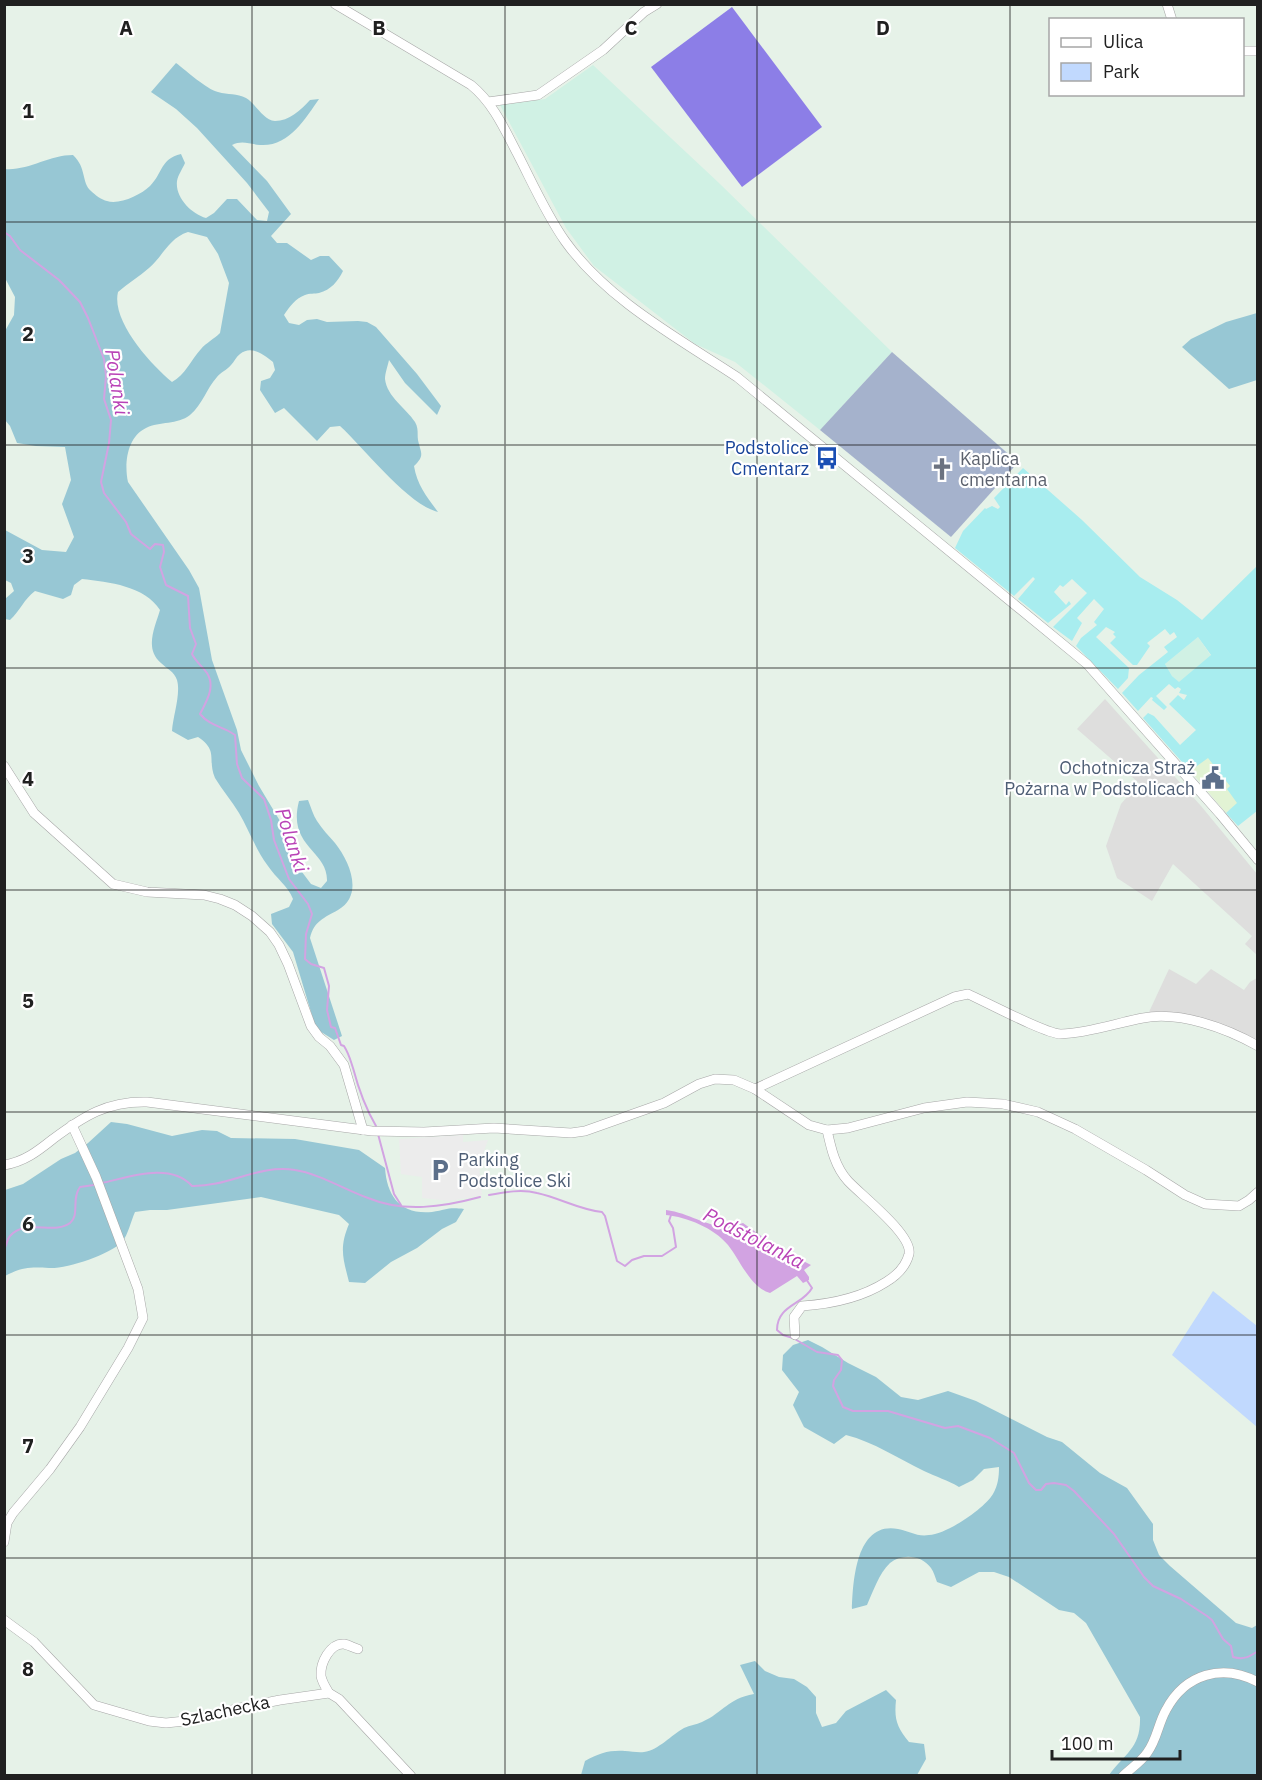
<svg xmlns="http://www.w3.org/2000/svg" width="1262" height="1780" font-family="'IBM Plex Sans',sans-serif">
	<rect width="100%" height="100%" fill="#e6f2e8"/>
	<g fill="#dededd">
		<polygon points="1105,699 1201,806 1257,874 1257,955 1245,944 1252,936 1173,864 1152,901 1117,878 1106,846 1121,804 1139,783 1077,729"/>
		<polygon points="1169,969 1196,984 1211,969 1244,990 1250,982 1257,978 1257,1045 1227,1028 1174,1012 1149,1012"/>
	</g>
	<polygon fill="#e2f3d4" points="1208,757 1234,790 1238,803 1226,813 1189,769"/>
	<g fill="#d0f1e4">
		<polygon points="593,65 719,183 892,352 820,430 735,362 695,344 594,266 566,228 500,105 545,99"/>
		<polygon points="1198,637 1211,656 1179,683 1172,676 1165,664"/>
	</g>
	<path fill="#a8edef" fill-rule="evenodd" d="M1023,468L1082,520L1140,577L1177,600L1202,620L1257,566V811L1238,826L1226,813L1237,803L1227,789L1230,786L1208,758L1190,771L1143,718L1148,713L1154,716L1180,745L1196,730L1169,704L1178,695L1184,700L1187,695L1179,693L1181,689L1178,687L1175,689L1169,684L1156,696L1167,707L1164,710L1152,700L1153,698L1151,697L1138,711L1122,693L1139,675L1168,652L1164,647L1177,637L1174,632L1170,635L1165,629L1147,643L1150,646L1137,665H1133L1110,643L1116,637L1113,634L1115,632L1106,627L1096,637L1129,668L1128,678L1118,689L1076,646L1081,638L1097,625L1094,622L1104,609L1094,599L1077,618L1082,623L1072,641L1053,627L1087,593L1072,579L1063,587L1060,585L1054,592L1066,605L1069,601L1071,604L1048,623L1018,599L1035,579L1033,577L1014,596L955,548L963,531L985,508L986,509L992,506L998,509L1000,507L994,498ZM1198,637L1211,655L1179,682L1172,676L1165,664Z"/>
	<g fill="#97c7d4" fill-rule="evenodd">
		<path d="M176,63C187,71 206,89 218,92C228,95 237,93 246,98C256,104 263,120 275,121C289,121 301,110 310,100L319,99C305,119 289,147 260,145C249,144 242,140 232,145L267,181L291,214L271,236L277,243H287L311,260L320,256H329L343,271C338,281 331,290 319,293C315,294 309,293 305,295C296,298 289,307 284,315L289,323L299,325L307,320L317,319L327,322L358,321L367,322L376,327L417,374L441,406L437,415L405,383L389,360C388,365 385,373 385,379C387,397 406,408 415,422C419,429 417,434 418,440C421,454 425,455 414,466C417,485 427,497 438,512C407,504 365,449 340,426L330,427L317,441L284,408L275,413L260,390L261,381L270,378L275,370L273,362C263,354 251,345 240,354C236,357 234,362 231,365C227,370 221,372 217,377C206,389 203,404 190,415C177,425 160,421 146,428C127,437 124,464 128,482L189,570L199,588L212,660L237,730L241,750L259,786L280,821L293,860L311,884L321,888L327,881C328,850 287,847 299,801L308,800C311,807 313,815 317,821C322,829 329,836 335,843C350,862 364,895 338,910C324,918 314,921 310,938L342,1036L334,1040L318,1030L314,1022L293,952L272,924L271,914L289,907L293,899C288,886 276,878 268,866C256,850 249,830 239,813C232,801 222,790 215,778C207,759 219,751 198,737L188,740L172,731C173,716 181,694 177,680C174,671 167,669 161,663C144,649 155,627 160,610C145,586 109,582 82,579L74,585L71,595L63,599L35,591C24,599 20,611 10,620L5,619V599L14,591L11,583L5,580V530L42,550L66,552L74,537L62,504L71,480L65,447L36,446L17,443L10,426L5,420V331L14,315L15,297L5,278V169C28,171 49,155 73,155C87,168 81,182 91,191C95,195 102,200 107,201C119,205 141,195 150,186C163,173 160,159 181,154L185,163C183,168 178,175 177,181C175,198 192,214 206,218L214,213L227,199H237L257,220L267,221L269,212L247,183L197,128L176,109L151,92ZM188,232L207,237L218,254L229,283L220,333C214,339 206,343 201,349C191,360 185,375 172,382C151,365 111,321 118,292C128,283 139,277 149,268C163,256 169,238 188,232Z"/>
		<polygon points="1257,313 1257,380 1229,389 1182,347 1191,339 1226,322"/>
		<path d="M111,1122L127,1124L172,1136L202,1130L217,1131L231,1138L295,1139L359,1150L385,1168C387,1196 400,1215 432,1212C447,1210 447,1207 464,1209L456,1222L442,1229L417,1248L391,1262L365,1283L349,1282C343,1258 339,1248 349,1224L339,1215L261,1197L167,1210H150L135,1212C131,1221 128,1235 122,1242C109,1255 67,1269 49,1268C30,1267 22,1267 5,1276V1190L23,1184L61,1159L75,1153L88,1143Z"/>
		<path d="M808,1340L822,1347L848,1363L876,1377L901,1397L918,1400L948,1391L976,1401L1047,1437L1062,1442L1100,1473L1127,1488L1153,1524V1540L1159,1555L1170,1566L1236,1623L1252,1628L1257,1625V1775H1109C1125,1753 1141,1748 1140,1717L1086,1623L1074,1613L1059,1610L1009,1577L994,1572H979L951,1587L937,1582C935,1577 934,1572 931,1568C922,1555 902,1553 890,1563C879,1573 873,1592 867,1605L852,1609C853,1581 856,1521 898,1529C909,1531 917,1537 929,1535C947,1534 984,1509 993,1494C998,1485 999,1477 999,1467L984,1469L973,1480L959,1487C948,1480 936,1477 924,1471C899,1459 874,1442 846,1435L834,1444L804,1427L793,1405L799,1392L782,1370L783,1355L793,1345Z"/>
		<path d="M755,1661L765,1671L779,1677L794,1679L807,1687L816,1697V1713L822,1727L836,1723L846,1711L886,1690L896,1700C894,1720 897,1727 909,1742L924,1744L926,1759L917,1775H581L585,1761C599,1753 610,1750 625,1751C631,1751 638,1753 644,1752C659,1750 671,1735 684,1728C690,1725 696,1725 702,1722C724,1712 727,1699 754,1694L740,1665Z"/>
	</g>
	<polygon fill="#a5b2cc" points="892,352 1013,458 1014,467 951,537 820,430"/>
	<polygon fill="#c1d9fe" points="1213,1291 1257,1326 1257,1427 1172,1355"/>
	<polygon fill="#8c7ee7" points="732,7 822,127 742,187 651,67"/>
	<polygon fill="#ececec" points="463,1135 463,1142 488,1140 479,1165 482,1195 450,1201 422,1198 422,1177 401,1174 399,1139"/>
	<path fill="#d2a3e2" d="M666,1210C696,1214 713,1234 743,1223L778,1248L811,1265L804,1270L809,1277V1280L803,1283L797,1276L770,1293C750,1287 740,1260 728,1245C714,1228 687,1217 666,1215Z"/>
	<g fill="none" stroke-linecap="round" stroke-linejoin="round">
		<g stroke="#d2a3e2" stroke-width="2">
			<path d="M4,232L10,236L20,250L59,280L80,302L88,318L104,359L106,376L104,399L111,420L109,443L101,482L104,493L126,522L131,534L150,549L155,544L163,545L164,552L160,567L166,585L188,596L190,628L196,644L192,654C196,662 202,666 207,673C216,687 206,702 200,714C211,727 223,726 235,735L237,764L242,778L264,799L271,820L274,840L289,879L308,904L312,914L306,934L305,959L311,964L324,968L329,986L327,1010L331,1027L335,1028L341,1045L344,1046C349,1054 350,1059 353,1068C358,1087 366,1109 376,1126"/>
			<polyline points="378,1134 394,1194 401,1205"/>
			<path d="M102,1183C130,1177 170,1162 192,1186C228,1187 259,1164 295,1170C317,1173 346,1190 368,1198C404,1213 443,1207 480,1197"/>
			<path d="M489,1195C505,1192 522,1189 537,1193C560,1198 580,1210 602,1212L605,1216L617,1261L625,1266L632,1260L644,1256H662L676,1247L673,1228L669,1221L671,1215"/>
			<path d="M4,1249C7,1245 7,1239 10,1236C26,1218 54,1235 70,1223C80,1215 71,1199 80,1187L94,1185"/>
			<path d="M806,1279L812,1288C803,1305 777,1305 777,1330L783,1335L793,1338L817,1352L838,1355L842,1360L841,1370L834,1380L833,1386L843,1407L853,1411H888L945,1428L958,1426L990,1438L1014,1453L1029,1483L1036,1490H1041L1046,1484L1054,1483L1066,1485L1074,1491L1114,1534L1144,1577L1153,1586L1181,1599L1207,1616L1212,1620L1223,1639L1231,1646L1233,1657C1244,1660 1249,1657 1258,1651"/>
		</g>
		<g stroke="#a7a7a7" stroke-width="10">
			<g id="minor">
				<path d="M335,4L471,85C493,103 504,128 517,153C532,182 546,214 565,241C607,300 678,338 737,377L1087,664L1220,814L1258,860"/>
				<polyline points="1167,4 1172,20"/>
				<polyline points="1242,51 1258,51"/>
				<polyline points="488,102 538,95 603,50 644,12 657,4"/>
				<polyline points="4,766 34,813 113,884 147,892 204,895 220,899 235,905 252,916 270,932 279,945 288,964 311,1026 319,1037 330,1046 344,1065 363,1130"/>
				<path d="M755,1089L954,997L968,994C986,1002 1046,1034 1061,1034C1089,1033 1116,1023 1143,1018C1180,1011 1226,1028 1258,1046"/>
				<path d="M4,1165C24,1162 38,1151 53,1139C84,1116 107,1101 147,1102L372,1131L424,1132L494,1128L571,1133L585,1131L664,1103L699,1084L715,1079L734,1080L755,1089L809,1125L827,1130L848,1128L924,1108L967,1102L1003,1104L1038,1112L1075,1129L1146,1170L1185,1195L1205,1204L1239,1206L1249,1200L1258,1192"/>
				<path d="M795,1335L794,1317L802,1306C831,1304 861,1298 886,1282C896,1276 906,1266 909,1254C913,1235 861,1195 848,1181C835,1167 831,1148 827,1130"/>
				<polyline points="4,1542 7,1523 13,1513 50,1469 80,1427 128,1348 143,1318 138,1289 96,1177 72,1125"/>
				<polyline points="4,1620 34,1642 94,1705 149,1721 166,1723 194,1720 235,1709 280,1700 329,1693 339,1699 411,1776"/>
				<path d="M329,1693C326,1688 322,1682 321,1676C320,1663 330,1643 344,1644C349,1645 354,1648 358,1649"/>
				<path d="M1123,1776C1131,1768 1141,1762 1147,1753C1157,1740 1158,1724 1166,1710C1185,1674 1222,1663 1258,1682"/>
			</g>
		</g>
		<use href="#minor" stroke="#fff" stroke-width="9"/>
	</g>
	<path fill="none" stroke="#202020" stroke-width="1.5" stroke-opacity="0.55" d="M252,4V1776M505,4V1776M757,4V1776M1010,4V1776M4,222H1258M4,445H1258M4,668H1258M4,890H1258M4,1112H1258M4,1335H1258M4,1558H1258"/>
	<defs>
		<g id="bus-bare" transform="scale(1.8)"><path d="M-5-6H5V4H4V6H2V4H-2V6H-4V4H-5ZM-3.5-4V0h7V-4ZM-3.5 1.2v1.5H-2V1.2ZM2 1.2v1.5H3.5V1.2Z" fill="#1a4fb4" stroke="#fff" stroke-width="2.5" paint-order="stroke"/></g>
		<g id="church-bare" transform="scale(1.8)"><path d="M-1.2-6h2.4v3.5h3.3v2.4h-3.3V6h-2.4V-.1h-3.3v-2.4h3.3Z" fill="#6b7280" stroke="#fff" stroke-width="2.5" paint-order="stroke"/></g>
		<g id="civic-bare" transform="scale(1.8)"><path d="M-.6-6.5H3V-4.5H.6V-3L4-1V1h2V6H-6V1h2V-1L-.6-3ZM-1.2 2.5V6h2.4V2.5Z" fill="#5c6f8a" stroke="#fff" stroke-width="2.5" paint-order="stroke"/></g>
		<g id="parking-bare" transform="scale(1.8)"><path d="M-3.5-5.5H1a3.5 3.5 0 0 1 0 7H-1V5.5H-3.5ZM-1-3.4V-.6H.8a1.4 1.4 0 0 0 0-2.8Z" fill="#5c6f8a" stroke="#fff" stroke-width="2.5" paint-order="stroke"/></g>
	</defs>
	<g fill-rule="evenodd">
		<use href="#bus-bare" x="827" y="458"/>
		<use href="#church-bare" x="942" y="469"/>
		<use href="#civic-bare" x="1213" y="778"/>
		<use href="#parking-bare" x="440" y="1170"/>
	</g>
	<g text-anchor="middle" stroke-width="4.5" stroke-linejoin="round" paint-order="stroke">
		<g font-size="18" fill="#164399" stroke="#fff" text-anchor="end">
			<text x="809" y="454">Podstolice<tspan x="809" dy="21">Cmentarz</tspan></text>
		</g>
		<g font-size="18" fill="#5b616d" stroke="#fff" text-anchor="start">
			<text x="960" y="465">Kaplica<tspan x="960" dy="21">cmentarna</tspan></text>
		</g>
		<g font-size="18" fill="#4e5e75" stroke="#fff" text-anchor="end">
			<text x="1195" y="774">Ochotnicza Straż<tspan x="1195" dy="21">Pożarna w Podstolicach</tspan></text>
			<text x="458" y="1166" text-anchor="start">Parking<tspan x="458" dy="21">Podstolice Ski</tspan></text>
		</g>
		<g font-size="18" fill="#202020" stroke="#fff">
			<text transform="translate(225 1711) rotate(-12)" y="6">Szlachecka</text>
		</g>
		<g font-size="20" font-style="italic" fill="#b943b7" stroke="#fff">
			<text transform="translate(117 382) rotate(81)" y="7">Polanki</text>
			<text transform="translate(292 840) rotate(72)" y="7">Polanki</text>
			<text transform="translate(754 1238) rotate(27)" y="7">Podstolanka</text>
		</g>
	</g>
	<g font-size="20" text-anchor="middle" font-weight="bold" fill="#202020" stroke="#fff" stroke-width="4.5" stroke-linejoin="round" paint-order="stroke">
		<text x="126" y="35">A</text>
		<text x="379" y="35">B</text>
		<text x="631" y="35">C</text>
		<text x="883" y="35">D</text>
		<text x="28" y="118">1</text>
		<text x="28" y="341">2</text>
		<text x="28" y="563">3</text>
		<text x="28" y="786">4</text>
		<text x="28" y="1008">5</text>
		<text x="28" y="1231">6</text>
		<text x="28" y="1453">7</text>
		<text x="28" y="1676">8</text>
	</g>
	<rect width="1262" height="1780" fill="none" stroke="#202020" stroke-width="12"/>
	<rect x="1049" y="18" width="195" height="78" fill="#ffffff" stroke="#a6a6a6" stroke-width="1.5"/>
	<rect x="1061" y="38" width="30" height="9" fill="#ffffff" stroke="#a6a6a6" stroke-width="1.5"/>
	<text x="1103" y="48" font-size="18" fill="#202020">Ulica</text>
	<rect x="1061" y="63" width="30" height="18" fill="#c1d9fe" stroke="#a6a6a6" stroke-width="1.5"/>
	<text x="1103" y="78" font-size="18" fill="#202020">Park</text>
	<path d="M1052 1750v9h128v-9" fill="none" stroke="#202020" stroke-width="3"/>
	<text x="1061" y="1750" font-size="18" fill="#202020" stroke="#ffffff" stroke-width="4.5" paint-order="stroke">100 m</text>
</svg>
